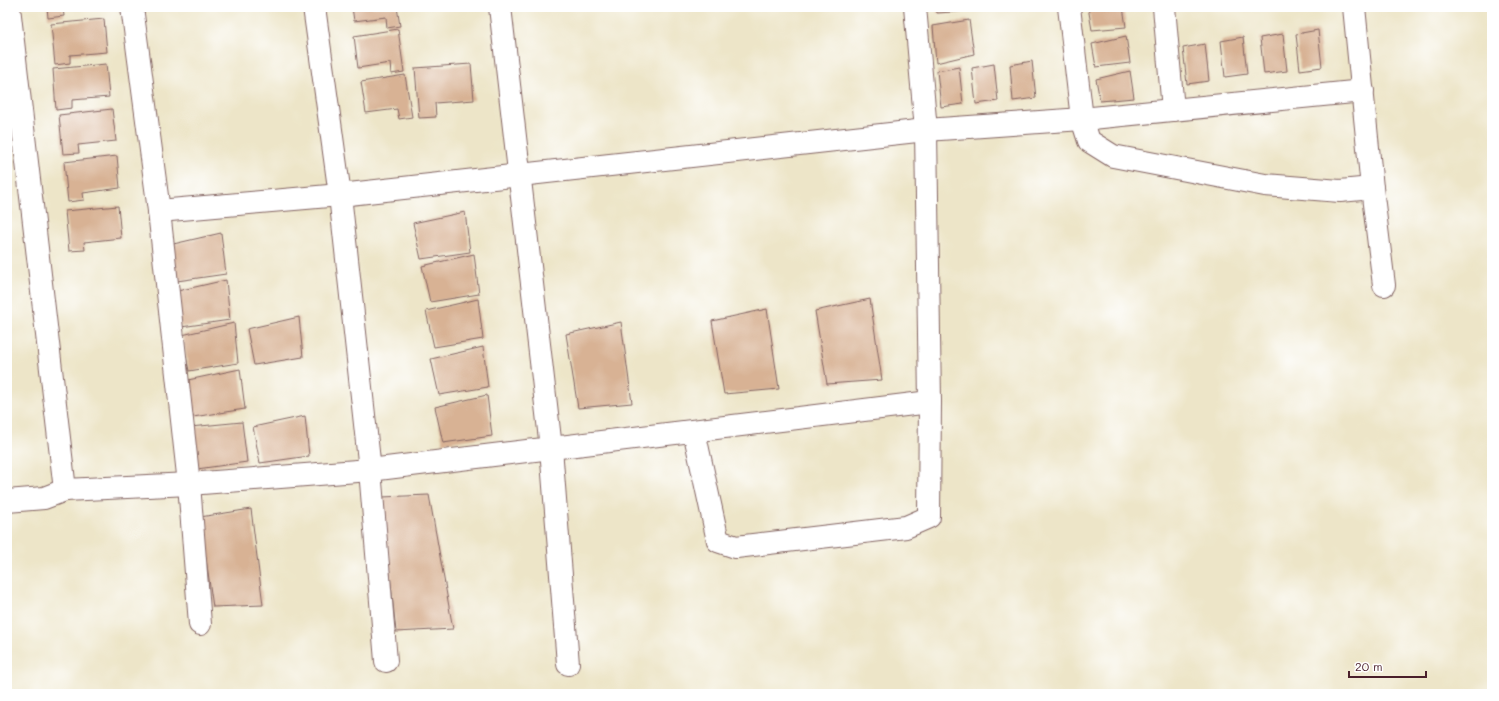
<svg xmlns="http://www.w3.org/2000/svg" width="1499" height="701" font-family="Mali,sans-serif">
	<rect width="100%" height="100%" fill="#fff"/>
	<filter id="ink" filterUnits="userSpaceOnUse"><feTurbulence type="fractalNoise" baseFrequency=".025" numOctaves="2"/><feDisplacementMap in="SourceGraphic" scale="8" xChannelSelector="R" yChannelSelector="G"/><feConvolveMatrix kernelMatrix="1 2 1 2 8 2 1 2 1" color-interpolation-filters="sRGB"/></filter>
	<filter id="wash" filterUnits="userSpaceOnUse"><feTurbulence type="fractalNoise" baseFrequency=".012" numOctaves="4" result="noise"/><feDisplacementMap in="SourceGraphic" scale="16" xChannelSelector="R" yChannelSelector="G"/><feGaussianBlur stdDeviation="0.9" result="paint"/><feColorMatrix in="noise" values="0 0 0 0 0 0 0 0 0 0 0 0 0 0 0 0 0 1.4 0 .05"/><feComposite in="paint" operator="in"/></filter>
	<g filter="url(#wash)">
		<rect width="100%" height="100%" fill="#ede5c8"/>
		<g id="blocks">
			<g fill="#d8b294">
				<polygon points="47,7 71,7 71,8 63,9 64,16 48,18"/>
				<polygon points="352,7 397,7 400,26 387,28 386,17 354,21"/>
				<polygon points="936,7 970,7 970,11 937,13"/>
				<polygon points="1088,7 1123,7 1126,27 1092,30"/>
				<polygon points="104,19 107,52 70,55 70,63 55,65 51,24"/>
				<polygon points="969,20 974,54 936,63 933,26"/>
				<polygon points="398,29 404,72 391,74 390,63 358,68 354,36"/>
				<polygon points="1318,30 1322,67 1300,70 1296,34"/>
				<polygon points="1283,34 1287,71 1264,74 1260,38"/>
				<polygon points="1126,36 1130,63 1096,67 1092,44"/>
				<polygon points="1243,37 1247,74 1225,77 1221,41"/>
				<polygon points="1205,44 1209,81 1187,84 1183,48"/>
				<polygon points="1032,61 1036,98 1013,101 1010,65"/>
				<polygon points="106,64 109,97 72,100 72,108 56,110 53,69"/>
				<polygon points="471,64 474,100 435,103 436,117 419,118 415,68"/>
				<polygon points="994,64 998,101 976,104 972,68"/>
				<polygon points="959,67 963,104 941,107 937,71"/>
				<polygon points="1130,71 1134,98 1100,101 1096,79"/>
				<polygon points="405,75 412,117 399,119 397,109 366,113 361,82"/>
				<polygon points="112,109 116,141 78,145 79,153 63,154 59,115"/>
				<polygon points="117,156 120,188 83,193 84,200 68,202 64,162"/>
				<polygon points="118,206 121,238 84,242 85,250 69,251 65,211"/>
				<polygon points="465,212 470,252 421,259 413,223"/>
				<polygon points="221,233 226,274 177,281 169,245"/>
				<polygon points="474,254 479,294 430,302 422,266"/>
				<polygon points="226,280 230,320 181,327 173,292"/>
				<polygon points="478,299 483,339 434,347 426,311"/>
				<polygon points="870,299 882,380 827,384 815,311"/>
				<polygon points="767,309 779,389 724,394 712,321"/>
				<polygon points="299,317 303,357 254,365 247,329"/>
				<polygon points="621,322 632,403 578,408 566,334"/>
				<polygon points="234,323 238,363 189,371 182,335"/>
				<polygon points="483,347 488,387 439,395 431,359"/>
				<polygon points="240,369 245,409 193,417 188,380"/>
				<polygon points="487,395 492,436 443,443 435,407"/>
				<polygon points="305,416 309,456 260,463 253,427"/>
				<polygon points="242,422 247,462 197,469 190,427"/>
				<polygon points="429,495 453,629 396,632 382,497"/>
				<polygon points="251,509 263,605 213,607 200,517"/>
			</g>
		</g>
	</g>
	<g filter="url(#ink)">
		<use href="#blocks" fill-opacity="0" stroke="#836462" stroke-width="1"/>
		<g fill="none" stroke-linecap="round" stroke-linejoin="round">
			<g stroke="#836462" stroke-width="24">
				<g id="minor">
					<polyline points="9,7 65,490"/>
					<polyline points="132,7 159,211 189,484 200,624"/>
					<polyline points="314,7 340,195 370,470 386,661"/>
					<polyline points="500,7 551,448 568,664"/>
					<polyline points="1069,7 1082,119 1089,141 1113,156 1265,185 1340,191 1372,188"/>
					<polyline points="1164,7 1173,110"/>
					<polyline points="1354,7 1372,188 1384,285"/>
					<polyline points="159,211 340,195 926,130 1082,119 1363,91"/>
					<polyline points="694,431 718,541 736,547 906,527 929,517 930,402 926,130 915,7"/>
					<polyline points="7,501 44,498 65,490 189,484 370,470 930,402"/>
				</g>
			</g>
			<use href="#minor" stroke="#fff" stroke-width="22"/>
		</g>
	</g>
	<rect width="1499" height="701" fill="none" stroke="#fff" stroke-width="24"/>
	<path d="M1349 671v6h77v-6" fill="none" stroke="#4a1f2b" stroke-width="2"/>
	<text x="1355" y="671" font-size="12" fill="#4a1f2b" stroke="#ffffff" stroke-width="3" paint-order="stroke">20 m</text>
</svg>
